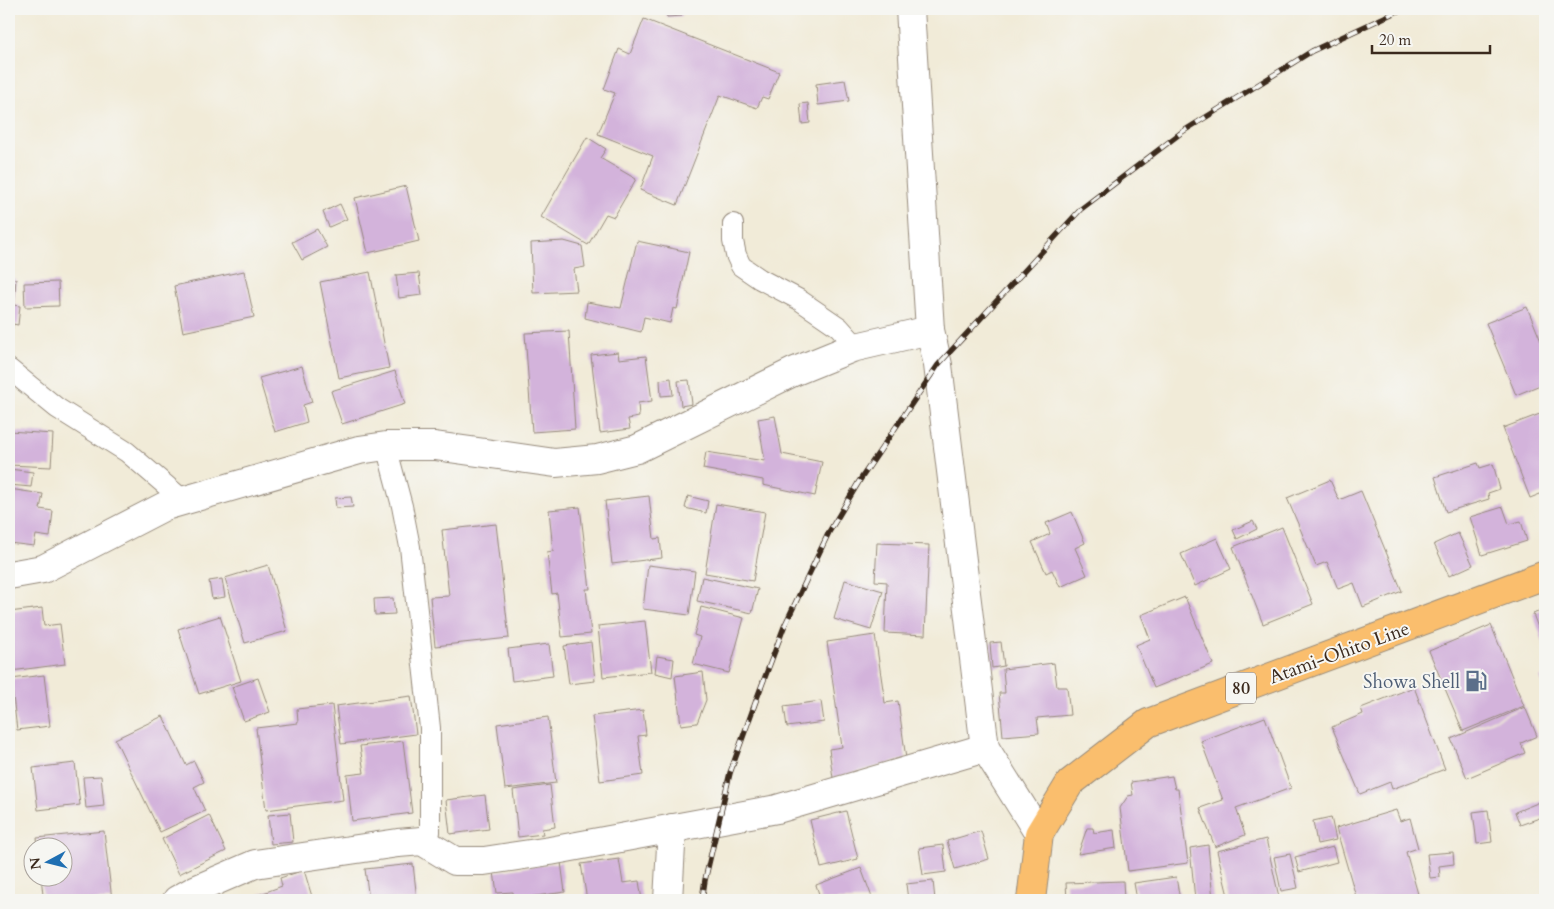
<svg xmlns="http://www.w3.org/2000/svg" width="1554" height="909" font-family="Cardo,serif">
	<rect width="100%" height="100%" fill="#f6f6f2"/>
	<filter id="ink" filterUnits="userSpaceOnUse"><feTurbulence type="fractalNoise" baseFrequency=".02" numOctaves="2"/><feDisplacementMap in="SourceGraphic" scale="10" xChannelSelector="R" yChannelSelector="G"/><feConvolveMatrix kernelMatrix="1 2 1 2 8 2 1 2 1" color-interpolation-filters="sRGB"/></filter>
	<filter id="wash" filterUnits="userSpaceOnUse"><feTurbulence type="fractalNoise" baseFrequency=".0096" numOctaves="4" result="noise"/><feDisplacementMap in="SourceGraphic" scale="20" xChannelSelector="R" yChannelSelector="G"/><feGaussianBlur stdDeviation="1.12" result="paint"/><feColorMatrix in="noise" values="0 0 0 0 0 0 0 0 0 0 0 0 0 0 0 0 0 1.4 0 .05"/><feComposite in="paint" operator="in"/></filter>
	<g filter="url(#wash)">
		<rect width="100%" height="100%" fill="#f1ebd8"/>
		<g id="blocks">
			<g fill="#d3b3db">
				<polygon points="665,9 681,9 682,16 667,17"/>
				<polygon points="644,19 779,72 768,99 762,97 757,108 720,95 677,205 640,190 653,156 598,134 615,93 604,89 619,49 630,54"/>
				<polygon points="845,80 849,101 818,105 816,84"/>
				<polygon points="808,103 810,123 802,124 800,104"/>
				<polygon points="587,137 606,149 600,158 636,179 614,217 606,214 588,245 541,217"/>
				<polygon points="406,186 419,241 368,253 355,198"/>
				<polygon points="340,204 347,219 329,227 323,212"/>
				<polygon points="317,229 327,247 302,260 292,242"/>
				<polygon points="564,241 582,246 585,267 574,269 577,291 533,293 531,243"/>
				<polygon points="637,241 689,252 677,309 673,308 670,323 644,317 641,332 585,318 587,302 621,308"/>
				<polygon points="244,271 254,317 183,332 174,286"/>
				<polygon points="370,272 389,368 339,378 320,282"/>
				<polygon points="419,273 422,295 399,298 396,275"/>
				<polygon points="9,279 16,279 14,305 20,306 18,325 13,324 10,358 9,358"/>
				<polygon points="58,282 59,306 25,307 24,283"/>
				<polygon points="1527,307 1545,351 1545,383 1516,395 1486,323"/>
				<polygon points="569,331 575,429 532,432 525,333"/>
				<polygon points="618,352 619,359 646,356 652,401 638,403 639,417 628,419 630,429 600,433 591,355"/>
				<polygon points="302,366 312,402 303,405 307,422 275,432 259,378"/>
				<polygon points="395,371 405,404 342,424 331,391"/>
				<polygon points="671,378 673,395 661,396 660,380"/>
				<polygon points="689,380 692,404 681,406 678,381"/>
				<polygon points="1545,412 1545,492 1530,498 1503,428"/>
				<polygon points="775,416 782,454 822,462 815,496 763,485 763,480 703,469 706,452 765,461 758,419"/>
				<polygon points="9,431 53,434 51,467 9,465"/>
				<polygon points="1478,463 1480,468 1493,464 1500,489 1488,493 1489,499 1446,512 1435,477"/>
				<polygon points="9,469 33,472 31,487 9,485"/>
				<polygon points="1330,480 1339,500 1361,491 1402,591 1363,607 1354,583 1338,589 1327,562 1316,566 1287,498"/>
				<polygon points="9,489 43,494 40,509 53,511 50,537 36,535 34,546 9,543"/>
				<polygon points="649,496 654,539 660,538 662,558 612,564 605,501"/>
				<polygon points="688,496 708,501 706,513 685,508"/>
				<polygon points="351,497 353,507 336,508 335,498"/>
				<polygon points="716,504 765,512 753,581 705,573"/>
				<polygon points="580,507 590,589 586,589 591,634 562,637 557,593 552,594 547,552 553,551 549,510"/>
				<polygon points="1503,507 1509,524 1521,521 1527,541 1482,555 1470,517"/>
				<polygon points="1072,512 1085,543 1075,548 1087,575 1060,587 1052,570 1046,573 1032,542 1050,534 1046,523"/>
				<polygon points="1253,521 1257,529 1237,539 1233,530"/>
				<polygon points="496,524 509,638 435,646 430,597 449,596 442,530"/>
				<polygon points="1282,527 1313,604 1263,624 1233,547"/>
				<polygon points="1458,533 1473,565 1449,576 1434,544"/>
				<polygon points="1217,538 1231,569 1195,586 1181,554"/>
				<polygon points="877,543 929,545 925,635 885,633 887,582 875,581"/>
				<polygon points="268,565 287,631 245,643 225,578"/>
				<polygon points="648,565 695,571 689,615 643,609"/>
				<polygon points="702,577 758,589 752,613 697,601"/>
				<polygon points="222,579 225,597 212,599 209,581"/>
				<polygon points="845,580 883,591 871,630 834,619"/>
				<polygon points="1185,597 1213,664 1154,688 1136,645 1150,639 1141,615"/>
				<polygon points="393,598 395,614 375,615 374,599"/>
				<polygon points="701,607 744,618 729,673 693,664 700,637 694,635"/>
				<polygon points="42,608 44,626 60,624 65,664 11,671 9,652 9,612"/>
				<polygon points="1545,609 1545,647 1533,614"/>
				<polygon points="220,616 241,681 199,694 178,629"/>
				<polygon points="645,621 651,672 603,677 598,626"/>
				<polygon points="1491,625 1524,706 1463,731 1429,651"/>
				<polygon points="875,635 885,703 898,701 906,759 833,778 829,749 842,747 827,642"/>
				<polygon points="591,642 595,681 569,684 564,646"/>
				<polygon points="1001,642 1004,666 992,668 990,643"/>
				<polygon points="549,644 553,676 512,681 508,649"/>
				<polygon points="657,656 674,659 672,677 655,673"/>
				<polygon points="1054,663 1057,687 1067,687 1070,715 1037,718 1039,733 1003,736 999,693 1005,693 1003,669"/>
				<polygon points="703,672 706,700 697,723 681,725 675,676"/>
				<polygon points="44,675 50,726 17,730 11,679"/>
				<polygon points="1545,676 1545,690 1540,678"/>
				<polygon points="258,678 270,712 244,721 232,687"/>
				<polygon points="1414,687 1445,769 1392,789 1390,782 1360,794 1332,727 1363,714 1361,708"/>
				<polygon points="411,696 416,734 341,744 336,706"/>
				<polygon points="821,701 824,722 787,727 784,706"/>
				<polygon points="332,705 343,800 266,810 256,728 298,723 297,709"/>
				<polygon points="1525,707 1537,736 1521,743 1525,753 1467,778 1451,739"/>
				<polygon points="643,710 646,735 638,736 643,775 600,781 592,716"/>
				<polygon points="163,716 186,765 194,761 204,782 194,787 205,811 160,832 115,739"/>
				<polygon points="548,717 556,783 505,789 497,724"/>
				<polygon points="1265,717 1291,788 1236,808 1245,835 1215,847 1200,808 1223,800 1201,741"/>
				<polygon points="403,741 412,813 352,821 347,775 364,773 360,746"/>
				<polygon points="75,763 80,805 38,810 33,768"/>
				<polygon points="101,776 104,806 86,808 83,777"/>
				<polygon points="1172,776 1175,789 1178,789 1188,863 1128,871 1120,808 1128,796 1133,795 1131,782"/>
				<polygon points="550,785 555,827 542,829 543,834 518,837 513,790"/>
				<polygon points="485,795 489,829 450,834 446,800"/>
				<polygon points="1545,800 1545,816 1520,825 1515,812"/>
				<polygon points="1396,810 1400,821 1410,818 1418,848 1406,852 1418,894 1401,898 1401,900 1357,900 1336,828"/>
				<polygon points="1488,810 1492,842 1477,844 1473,812"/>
				<polygon points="846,811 858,859 821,868 810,820"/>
				<polygon points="290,813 293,842 271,844 268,815"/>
				<polygon points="209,815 226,851 179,874 162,839"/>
				<polygon points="1331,817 1336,840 1317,844 1313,821"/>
				<polygon points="1087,828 1093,828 1094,833 1114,830 1116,848 1078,854"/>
				<polygon points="104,831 112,900 34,900 33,896 43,895 41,876 62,876 62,846 38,846 37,838"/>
				<polygon points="981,831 989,859 955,869 947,841"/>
				<polygon points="1266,839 1279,897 1266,900 1229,900 1217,851"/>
				<polygon points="943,845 946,872 923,875 919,848"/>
				<polygon points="1208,845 1213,900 1195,900 1190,848"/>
				<polygon points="1333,847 1337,862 1299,872 1295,857"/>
				<polygon points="1453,852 1454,864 1439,866 1440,877 1430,878 1427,854"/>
				<polygon points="1290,854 1298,888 1281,891 1274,857"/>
				<polygon points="619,859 623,883 639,881 642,900 587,900 581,864"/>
				<polygon points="561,862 565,892 514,899 513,892 497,893 494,872"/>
				<polygon points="413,864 417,900 369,900 365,869"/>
				<polygon points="861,868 873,900 821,900 816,885"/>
				<polygon points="304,870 313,900 259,900 258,895 282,886 280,878"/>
				<polygon points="1176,877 1180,900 1137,900 1134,883"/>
				<polygon points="933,881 935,900 908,900 906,884"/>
				<polygon points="1123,881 1124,900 1067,900 1066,883"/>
			</g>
		</g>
	</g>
	<g filter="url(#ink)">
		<use href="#blocks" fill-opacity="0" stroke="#968a7b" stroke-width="1"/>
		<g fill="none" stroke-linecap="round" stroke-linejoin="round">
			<g stroke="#968a7b" stroke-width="22">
				<g id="lane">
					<polyline points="733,224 733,241 736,255 741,266 760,279 798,299 839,327 857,347"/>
					<polyline points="9,369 57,408 127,452 183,500"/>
					<polyline points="386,446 402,506 410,547 430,728 430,832 426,844"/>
				</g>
			</g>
			<g stroke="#968a7b" stroke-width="30">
				<g id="street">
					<polyline points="910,9 930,330 938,365 985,748 1039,834"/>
					<polyline points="9,575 43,569 165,506 359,450 386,446 435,446 555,463 597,459 637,449 793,372 852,348 930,330"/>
					<polyline points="177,900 197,889 255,864 398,843 422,841 455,861 484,861 550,851 777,809 985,748"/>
					<polyline points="668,900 672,828"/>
				</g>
			</g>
			<g stroke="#968a7b" stroke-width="30">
				<polyline id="primary" points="1031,900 1039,834 1070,783 1148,723 1545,575"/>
			</g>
			<use href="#lane" stroke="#fff" stroke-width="20"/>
			<use href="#street" stroke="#fff" stroke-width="28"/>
			<use href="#primary" stroke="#fabe6d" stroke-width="28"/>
			<g stroke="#3b2a1e" stroke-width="5.5">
				<polyline id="rail" points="702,900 705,880 730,773 757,698 784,627 829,532 860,480 938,365 1081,209 1182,132 1312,51 1402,9"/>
			</g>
			<use href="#rail" stroke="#f6f6f2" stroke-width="4" stroke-dasharray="11" stroke-linecap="butt"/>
		</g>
	</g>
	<defs>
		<g id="fuel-bare" transform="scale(1.725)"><path d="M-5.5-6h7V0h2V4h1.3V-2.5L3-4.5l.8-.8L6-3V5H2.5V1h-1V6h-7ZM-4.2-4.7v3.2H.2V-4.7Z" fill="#5c6f8a" stroke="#f6f6f2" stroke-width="2.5" paint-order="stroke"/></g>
	</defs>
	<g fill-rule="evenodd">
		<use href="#fuel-bare" x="1476" y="681"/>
	</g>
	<g text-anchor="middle" stroke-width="4" stroke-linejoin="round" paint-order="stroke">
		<rect fill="#f6f6f2" stroke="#73675e" stroke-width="1" x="1226" y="672.5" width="30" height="31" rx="4"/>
		<g font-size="18" font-weight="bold" fill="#3b2a1e">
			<text x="1241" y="694">80</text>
		</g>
		<g font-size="19" fill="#3b2a1e" stroke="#f6f6f2">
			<text transform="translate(1339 652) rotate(-20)" y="7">Atami-Ohito Line</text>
		</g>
		<g font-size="19" fill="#4e5e75" stroke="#f6f6f2" text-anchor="end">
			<text x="1460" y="688">Showa Shell</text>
		</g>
	</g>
	<rect width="1554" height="909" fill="none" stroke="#f6f6f2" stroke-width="30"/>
	<g transform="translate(48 862) rotate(263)"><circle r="24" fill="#f6f6f2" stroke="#aba49d"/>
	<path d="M0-4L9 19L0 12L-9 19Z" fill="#1f6fb2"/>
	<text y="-8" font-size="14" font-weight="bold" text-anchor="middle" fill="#3b2a1e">N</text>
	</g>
	<path d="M1372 45v8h118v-8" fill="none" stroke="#3b2a1e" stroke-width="2.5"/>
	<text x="1379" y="45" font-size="15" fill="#3b2a1e" stroke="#f6f6f2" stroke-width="4" paint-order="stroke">20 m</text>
</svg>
